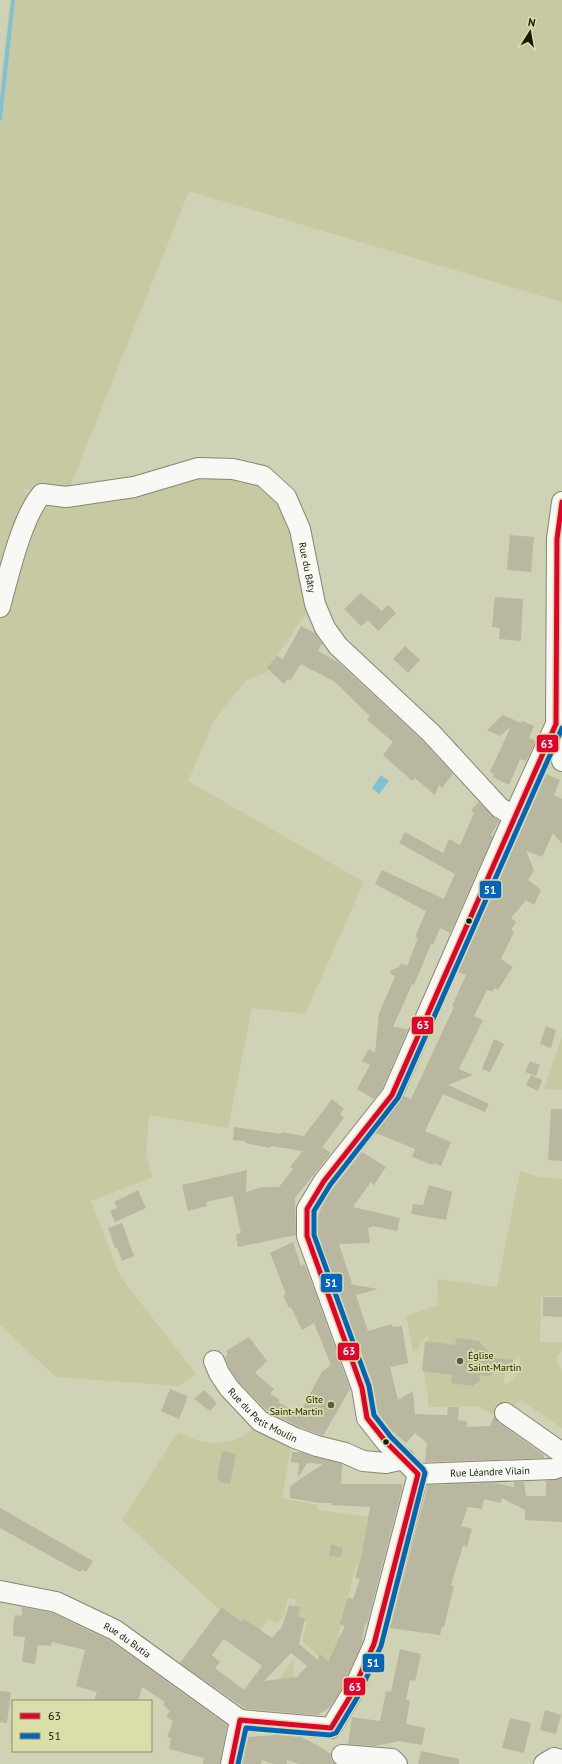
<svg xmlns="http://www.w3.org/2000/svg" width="562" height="1764" font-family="'PT Sans',sans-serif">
	<rect width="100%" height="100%" fill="#d0d2b5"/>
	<g fill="#c6c9a2">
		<polygon points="10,0 562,0 562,302 189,191 66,497 42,494 21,487 34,503 44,510 49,507 122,498 201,475 250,479 269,490 293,531 310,607 266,673 246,680 214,721 188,781 364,882 305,1014 252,1008 228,1128 149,1115 146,1155 153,1177 91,1201 120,1276 196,1374 179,1386 56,1377 0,1325 0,88"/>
		<polygon points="562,1036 562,1090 544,1089"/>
		<path d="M520,1171L539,1177L562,1179V1296H541L540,1342H562V1351L557,1356L558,1366L562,1369V1428L520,1400L499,1418L478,1406L429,1407L424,1370L453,1374L452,1381L478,1385L479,1375L489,1376L497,1371L505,1373L504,1385C519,1378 521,1371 519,1355L513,1361L499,1359L493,1353L483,1351L484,1344L458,1339L457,1347L428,1342L429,1336L425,1338L417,1351H413L406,1316L438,1305L437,1279L497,1287Z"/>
		<path d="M260,1421L291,1447L282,1498L318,1505L317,1510L368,1517L366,1530L369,1531L373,1571L356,1565L338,1636L354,1642L328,1664L302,1641L307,1622L292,1618L296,1600L288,1598L283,1618L276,1623L269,1619L258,1632L240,1625L221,1611L122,1520L178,1432C208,1448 237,1448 260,1421Z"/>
		<polygon points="294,1658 293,1687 275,1684"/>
	</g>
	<polygon fill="#84c0d4" points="381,775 389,781 379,794 372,788"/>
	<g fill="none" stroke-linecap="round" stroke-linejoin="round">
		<polyline stroke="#84c0d4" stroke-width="4" points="0,119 13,0"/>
	</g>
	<g fill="#b9b7a0" fill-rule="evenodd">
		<polygon points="510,535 534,537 531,572 507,570"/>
		<polygon points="361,593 382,611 388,605 396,613 378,631 368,620 361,626 344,609"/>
		<polygon points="495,597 523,599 521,641 499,639 500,628 492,627"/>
		<polygon points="301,626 315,633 322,644 318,651 339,663 423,741 453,774 442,788 439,785 435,795 415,778 412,781 383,755 393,742 367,720 370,716 335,682 301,664 290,681 287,679 284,684 267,668 277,656 283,659"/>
		<polygon points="405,646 420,660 408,673 393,659"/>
		<polygon points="503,715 521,723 522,721 534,726 529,738 536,741 526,761 520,759 509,785 493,777 494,774 490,772 511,726 500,736 487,730"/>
		<polygon points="546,774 560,780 554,795 562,799 562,844 553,833 542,857 526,851 534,870 528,880 541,890 534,905 526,900 511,918 516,922 511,930 514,932 501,959 513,967 498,990 494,988 493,992 487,990 474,1016 483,1020 459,1069 473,1075 448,1085 489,1104 485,1112 443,1094 425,1131 451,1142 441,1166 434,1163 433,1165 412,1157 415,1149 376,1133 404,1096 411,1099 454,1007 452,1006 466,975 458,972"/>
		<polygon points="479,802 492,816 499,821 491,835 493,836 450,933 440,928 433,945 431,944 414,985 412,984 393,1027 408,1029 382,1089 374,1099 357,1089 370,1065 362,1061 369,1049 375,1053 379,1013 395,977 389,971 399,967 401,963 407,966 418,938 415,937 426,911 375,884 382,870 444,899 455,874 399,843 405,832 443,853 449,839 460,845 474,813 471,810"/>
		<polygon points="546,1026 556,1030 551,1048 540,1044"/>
		<polygon points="494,1039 504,1044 490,1072 482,1069"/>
		<polygon points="530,1061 540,1065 536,1076 525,1072"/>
		<polygon points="531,1075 542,1080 538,1091 526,1085"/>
		<polygon points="332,1099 344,1109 340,1114 344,1118 322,1147 331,1153 295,1198 296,1235 238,1247 236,1234 241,1233 233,1196 206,1202 207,1206 188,1211 182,1185 247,1170 246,1192 262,1187 279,1187 293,1169 290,1167 303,1151 270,1146 270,1148 245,1143 246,1141 233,1140 234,1127 281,1134 281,1132 304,1136"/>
		<polygon points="551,1109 562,1109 562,1161 548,1160"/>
		<polygon points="362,1152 386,1167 374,1185 371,1182 353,1207 400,1218 397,1231 372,1226 372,1228 368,1227 370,1243 339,1244 352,1283 349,1284 378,1289 356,1295 368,1331 392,1324 393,1327 402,1326 408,1363 390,1367 398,1400 413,1391 415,1414 447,1415 448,1407 459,1407 458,1420 467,1421 467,1427 490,1426 494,1416 498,1422 544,1455 544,1458 425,1462 427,1443 415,1433 406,1443 392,1431 378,1413 373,1384 318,1234 318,1217 322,1206 333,1188"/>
		<polygon points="429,1185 452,1192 446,1220 411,1214 413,1204 423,1205"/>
		<polygon points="138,1190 146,1208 115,1222 110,1211 117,1208 114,1202"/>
		<polygon points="122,1223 134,1256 122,1261 117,1248 115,1248 108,1228"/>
		<polygon points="293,1242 301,1266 304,1264 314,1289 350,1389 323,1436 299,1427 265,1409 238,1381 229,1368 225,1357 228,1354 226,1351 249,1337 267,1361 255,1373 274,1389 270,1394 280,1400 278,1402 299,1414 322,1372 331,1365 314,1323 302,1330 291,1307 289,1308 283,1296 286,1294 270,1253"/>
		<polygon points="543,1297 562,1297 562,1317 543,1316"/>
		<polygon points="456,1338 479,1341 489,1352 493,1352 496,1358 513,1360 512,1373 496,1370 489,1377 480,1375 479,1382 473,1386 451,1383 452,1375 422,1371 425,1341 455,1345"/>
		<polygon points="170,1389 188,1396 179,1419 161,1411"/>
		<polygon points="204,1390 217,1403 210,1411 194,1399"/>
		<polygon points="222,1451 236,1454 230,1484 218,1482 219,1480 217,1479"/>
		<path d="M292,1452H301L342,1464L341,1484H402V1489L367,1624L365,1623L362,1641H363L341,1690L330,1707L318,1715L246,1709L180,1663L222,1607L241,1622L244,1619L272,1638L282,1627L289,1605L300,1607L298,1617L305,1618L299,1644L318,1660L320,1654L328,1662L345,1626L340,1624L348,1597L353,1599L360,1579L355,1578L362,1554L370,1507L331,1505V1503H319L290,1498V1486L323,1464L307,1463L298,1478L299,1463L291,1462ZM224,1639L262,1666L244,1690L215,1668L220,1662L212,1655ZM291,1653L307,1666L297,1677L264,1681Z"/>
		<polygon points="562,1478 562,1522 525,1520 525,1510 502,1498 501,1503 484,1499 482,1509 468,1507 461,1526 472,1529 467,1547 463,1546 451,1585 454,1586 444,1627 442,1627 440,1635 390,1628 428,1485 495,1483 514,1487 514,1482 524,1482 526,1496 546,1496 546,1481"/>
		<polygon points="0,1508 93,1561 86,1572 82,1570 80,1572 72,1568 0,1528"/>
		<polygon points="331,1544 343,1548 341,1557 329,1556"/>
		<polygon points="22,1607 52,1613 109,1640 227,1725 220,1764 203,1764 204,1758 169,1749 171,1738 167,1737 173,1721 166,1716 170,1711 163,1705 165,1702 142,1687 138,1701 94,1701 97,1692 76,1686 85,1650 52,1642 51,1646 38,1645 35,1664 22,1662 25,1637 13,1636 13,1629 15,1615 22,1616"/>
		<polygon points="400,1649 421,1654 415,1681 410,1680 406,1700 410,1701 406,1724 425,1728 422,1745 399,1741 375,1746 348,1744 352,1717 380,1721 386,1691 391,1692"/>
		<polygon points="0,1691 11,1692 7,1723 0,1722"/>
		<polygon points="545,1710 561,1715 556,1734 540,1730"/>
		<polygon points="510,1718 531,1723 524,1753 502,1748"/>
		<polygon points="277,1735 301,1737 313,1743 331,1754 331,1760 335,1764 299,1764 287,1760 287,1764 274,1764 262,1760 261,1764 243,1764 248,1737"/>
		<polygon points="421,1751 459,1759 459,1764 418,1764"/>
	</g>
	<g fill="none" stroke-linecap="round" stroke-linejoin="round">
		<g stroke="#868771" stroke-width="22">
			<g id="minor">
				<polyline points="562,502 557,539 556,724 562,761"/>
				<path id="s1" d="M0,607C8,577 22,516 42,494L66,497L134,487L198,468L233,469L263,476L286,497L300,529L315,604L325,628L338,646L431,733L500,808L514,816"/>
				<path id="s2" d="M214,1361L219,1373L229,1388L260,1421L295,1438L317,1446L345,1453L363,1461L386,1463L404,1459"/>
				<polyline points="505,1413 562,1453"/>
				<polyline points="418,1474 386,1442 367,1418 362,1388 307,1236 307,1209 324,1181 392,1095 514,816 556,724"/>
				<path id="s3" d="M418,1474L554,1469L562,1466"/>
				<path id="s4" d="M0,1591L56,1602L115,1630L240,1720"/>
				<polyline points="240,1720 331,1728 351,1695 374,1644 418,1474"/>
				<polyline points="342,1755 392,1759 397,1764"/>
				<polyline points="231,1764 240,1720"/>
				<polyline points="544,1764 554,1758 562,1760"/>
			</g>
		</g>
		<use href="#minor" stroke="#f8f8f4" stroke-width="20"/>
		<g stroke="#dadea9" stroke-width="8">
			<polyline id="bus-1" points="231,1764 240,1720 331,1728 351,1695 374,1644 418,1474 386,1442 367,1418 362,1388 307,1236 307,1209 324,1181 392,1095 556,724 557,539 562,502"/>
		</g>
		<g stroke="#dadea9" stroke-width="8">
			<polyline id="bus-2" points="238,1764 246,1728 330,1735 336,1733 357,1698 381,1646 425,1473 423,1469 391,1437 374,1415 369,1386 314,1235 314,1211 330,1185 398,1098 562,728"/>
		</g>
		<use href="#bus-1" stroke="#e4002b" stroke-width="5"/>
		<use href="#bus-2" stroke="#0065bd" stroke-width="5"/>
	</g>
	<g fill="#181906" stroke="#dadea9" stroke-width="1.5">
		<circle cx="469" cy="921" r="3.5"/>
		<circle cx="386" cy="1442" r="3.5"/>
	</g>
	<g fill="#585a43" stroke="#dadea9" stroke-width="1.5">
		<circle cx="460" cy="1361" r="4"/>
		<circle cx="331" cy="1405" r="4"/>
	</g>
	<g text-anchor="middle" stroke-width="3.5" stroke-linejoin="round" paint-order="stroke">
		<g font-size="10" fill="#181906" stroke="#dadea9">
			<text dy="4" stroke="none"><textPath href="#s1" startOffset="452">Rue du Bâty</textPath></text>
			<text dy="4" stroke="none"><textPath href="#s2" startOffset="75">Rue du Petit Moulin</textPath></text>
			<text dy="4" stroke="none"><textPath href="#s3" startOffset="72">Rue Léandre Vilain</textPath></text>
			<text dy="4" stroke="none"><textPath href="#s4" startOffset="138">Rue du Butia</textPath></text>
		</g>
		<g font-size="10" fill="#181906" stroke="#dadea9" text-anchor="start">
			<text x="468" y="1359">Église<tspan x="468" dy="12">Saint-Martin</tspan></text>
			<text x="323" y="1403" text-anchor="end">Gîte<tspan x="323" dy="12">Saint-Martin</tspan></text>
		</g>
	</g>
	<g stroke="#dadea9" stroke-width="1.5">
		<rect x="536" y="734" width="23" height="19" rx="4" fill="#e4002b"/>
		<rect x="479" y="880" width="23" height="19" rx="4" fill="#0065bd"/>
		<rect x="411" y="1016" width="23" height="19" rx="4" fill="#e4002b"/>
		<rect x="320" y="1273" width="23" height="20" rx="4" fill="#0065bd"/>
		<rect x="337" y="1342" width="23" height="19" rx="4" fill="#e4002b"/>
		<rect x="362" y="1653" width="23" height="20" rx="4" fill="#0065bd"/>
		<rect x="343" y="1677" width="23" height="19" rx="4" fill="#e4002b"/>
	</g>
	<g font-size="11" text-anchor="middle" font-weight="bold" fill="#fff">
		<text x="547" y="748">63</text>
		<text x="490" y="894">51</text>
		<text x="423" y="1029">63</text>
		<text x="331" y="1287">51</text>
		<text x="349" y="1355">63</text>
		<text x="373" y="1667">51</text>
		<text x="355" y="1691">63</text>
	</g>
	<rect x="12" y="1700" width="140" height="52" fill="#dadea9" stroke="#8c8f68"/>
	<rect x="20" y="1713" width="20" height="6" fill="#e4002b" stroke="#8c8f68"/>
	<text x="48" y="1720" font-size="12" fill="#181906">63</text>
	<rect x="20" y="1733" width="20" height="6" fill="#0065bd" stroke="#8c8f68"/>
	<text x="48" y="1740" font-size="12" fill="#181906">51</text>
	<g transform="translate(530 32) rotate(11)" stroke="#dadea9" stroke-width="3" paint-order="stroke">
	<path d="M0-3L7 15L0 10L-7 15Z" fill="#181906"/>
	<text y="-6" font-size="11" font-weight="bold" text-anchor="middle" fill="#181906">N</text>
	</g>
</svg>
